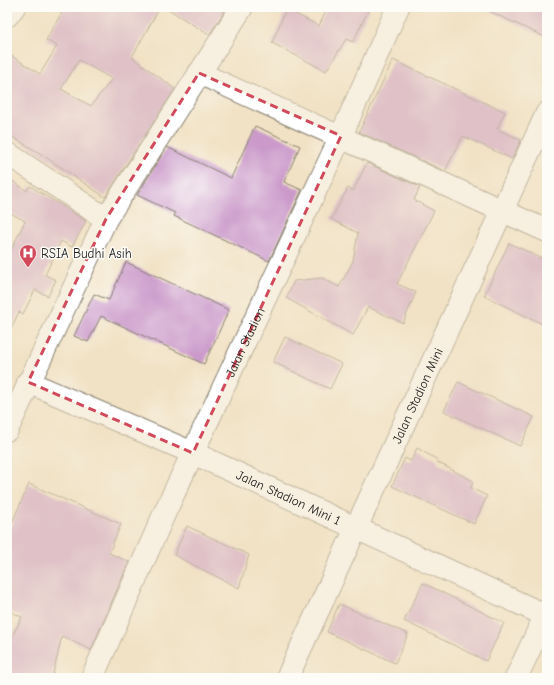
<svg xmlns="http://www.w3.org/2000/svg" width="554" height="685" font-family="'Comic Neue',sans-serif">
	<rect width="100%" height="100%" fill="#fdfcf7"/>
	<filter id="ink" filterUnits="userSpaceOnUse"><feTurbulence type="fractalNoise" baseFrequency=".025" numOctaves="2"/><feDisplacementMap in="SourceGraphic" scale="8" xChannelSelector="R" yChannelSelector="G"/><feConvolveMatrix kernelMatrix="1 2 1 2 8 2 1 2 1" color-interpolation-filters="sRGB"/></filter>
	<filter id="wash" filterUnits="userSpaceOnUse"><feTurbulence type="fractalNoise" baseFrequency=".012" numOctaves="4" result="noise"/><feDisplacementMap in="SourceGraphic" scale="16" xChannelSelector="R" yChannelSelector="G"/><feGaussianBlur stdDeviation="0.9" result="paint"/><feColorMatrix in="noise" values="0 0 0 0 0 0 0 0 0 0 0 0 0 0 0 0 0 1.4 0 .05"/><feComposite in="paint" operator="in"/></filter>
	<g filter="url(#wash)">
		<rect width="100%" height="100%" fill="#f1e2c5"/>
		<g id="blocks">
			<g fill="#cb9acb" fill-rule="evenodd">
				<path d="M65,7H160L132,57L175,89L105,197L38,152L7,134V105L13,95L7,92V53L40,74L57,46L46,40ZM79,60L112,79L91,106L61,89Z"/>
				<polygon points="165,7 227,7 209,35"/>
				<polygon points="328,7 370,7 353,42 346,39 326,71 272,43 286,9 319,26"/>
				<polygon points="480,7 547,7 547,38"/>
				<polygon points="393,60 505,112 497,129 521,140 512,159 463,136 445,171 359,132"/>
				<polygon points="255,126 300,146 284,182 302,190 269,261 174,216 175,213 137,195 167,147 231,178"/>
				<polygon points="367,163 420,187 414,200 434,211 397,284 416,292 403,323 368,307 353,335 286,298 294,281 322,278 339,287 353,261 358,233 331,219 348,188 353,191"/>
				<polygon points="7,177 27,191 30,186 86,221 72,247 61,241 45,275 56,280 48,296 35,290 23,314 19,312 7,337 7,259 25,221 7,211"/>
				<polygon points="509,243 547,261 547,326 484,296"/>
				<polygon points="126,262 229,310 204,364 101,316 88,342 74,336 94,294 109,300"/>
				<polygon points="285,337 342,364 330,389 273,362"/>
				<polygon points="458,382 534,417 520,446 444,411"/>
				<polygon points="417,448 438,460 437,462 473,481 471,488 487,496 474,524 392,486 405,458 411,461"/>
				<polygon points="29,484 121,524 109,553 129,562 91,650 62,636 52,678 7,678 7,646 22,617 7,610 7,534"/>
				<polygon points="187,526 249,555 239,588 174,555"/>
				<polygon points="423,583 504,623 486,661 404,621"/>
				<polygon points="339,604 408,634 395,663 327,632"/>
			</g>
		</g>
	</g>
	<g filter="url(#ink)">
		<use href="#blocks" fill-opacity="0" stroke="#867f70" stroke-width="1"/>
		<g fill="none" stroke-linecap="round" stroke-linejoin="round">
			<g stroke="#867f70" stroke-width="24">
				<g id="street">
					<polyline points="199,73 547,231"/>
					<polyline points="7,153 106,219"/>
					<path id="s1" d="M28,382L193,453L547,616"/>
					<polyline points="7,430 106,219 242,7"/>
					<path id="s2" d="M92,678L165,512L341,136L398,7"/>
					<path id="s3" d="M287,678L547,113"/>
					<polyline points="516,678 547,612"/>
				</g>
			</g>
			<g stroke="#867f70" stroke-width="24">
				<polyline id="secondary" points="7,16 14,7"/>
			</g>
			<use href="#street" stroke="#fff" stroke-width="22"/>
			<use href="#secondary" stroke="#fff" stroke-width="22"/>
		</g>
	</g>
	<path d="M0 0H554V685H0ZM199,73L341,136L193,453L28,382L106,219Z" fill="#f1e2c5" fill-opacity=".55" fill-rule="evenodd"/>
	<path fill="none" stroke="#d1495b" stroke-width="3" stroke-dasharray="8 5" stroke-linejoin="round" d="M199,73L341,136L193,453L28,382L106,219Z"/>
	<defs>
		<g id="hospital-pin" transform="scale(0.9)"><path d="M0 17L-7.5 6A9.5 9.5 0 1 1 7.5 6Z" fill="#d1495b" stroke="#fdfcf7"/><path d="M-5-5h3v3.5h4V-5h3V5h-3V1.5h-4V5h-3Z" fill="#fff"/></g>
	</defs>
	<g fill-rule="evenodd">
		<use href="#hospital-pin" x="28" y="253"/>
	</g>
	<g text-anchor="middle" stroke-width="3" stroke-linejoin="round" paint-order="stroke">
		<g font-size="13" fill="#1c1c1c" stroke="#fdfcf7" text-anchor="start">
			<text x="41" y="258">RSIA Budhi Asih</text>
		</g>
		<g font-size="13" fill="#1c1c1c" stroke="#fdfcf7">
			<text dy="5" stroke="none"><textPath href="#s2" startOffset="369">Jalan Stadion</textPath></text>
			<text dy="5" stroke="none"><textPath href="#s3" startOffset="311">Jalan Stadion Mini</textPath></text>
			<text dy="5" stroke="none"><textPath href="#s1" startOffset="285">Jalan Stadion Mini 1</textPath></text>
		</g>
	</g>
	<rect width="554" height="685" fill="none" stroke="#fdfcf7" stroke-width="24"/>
</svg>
